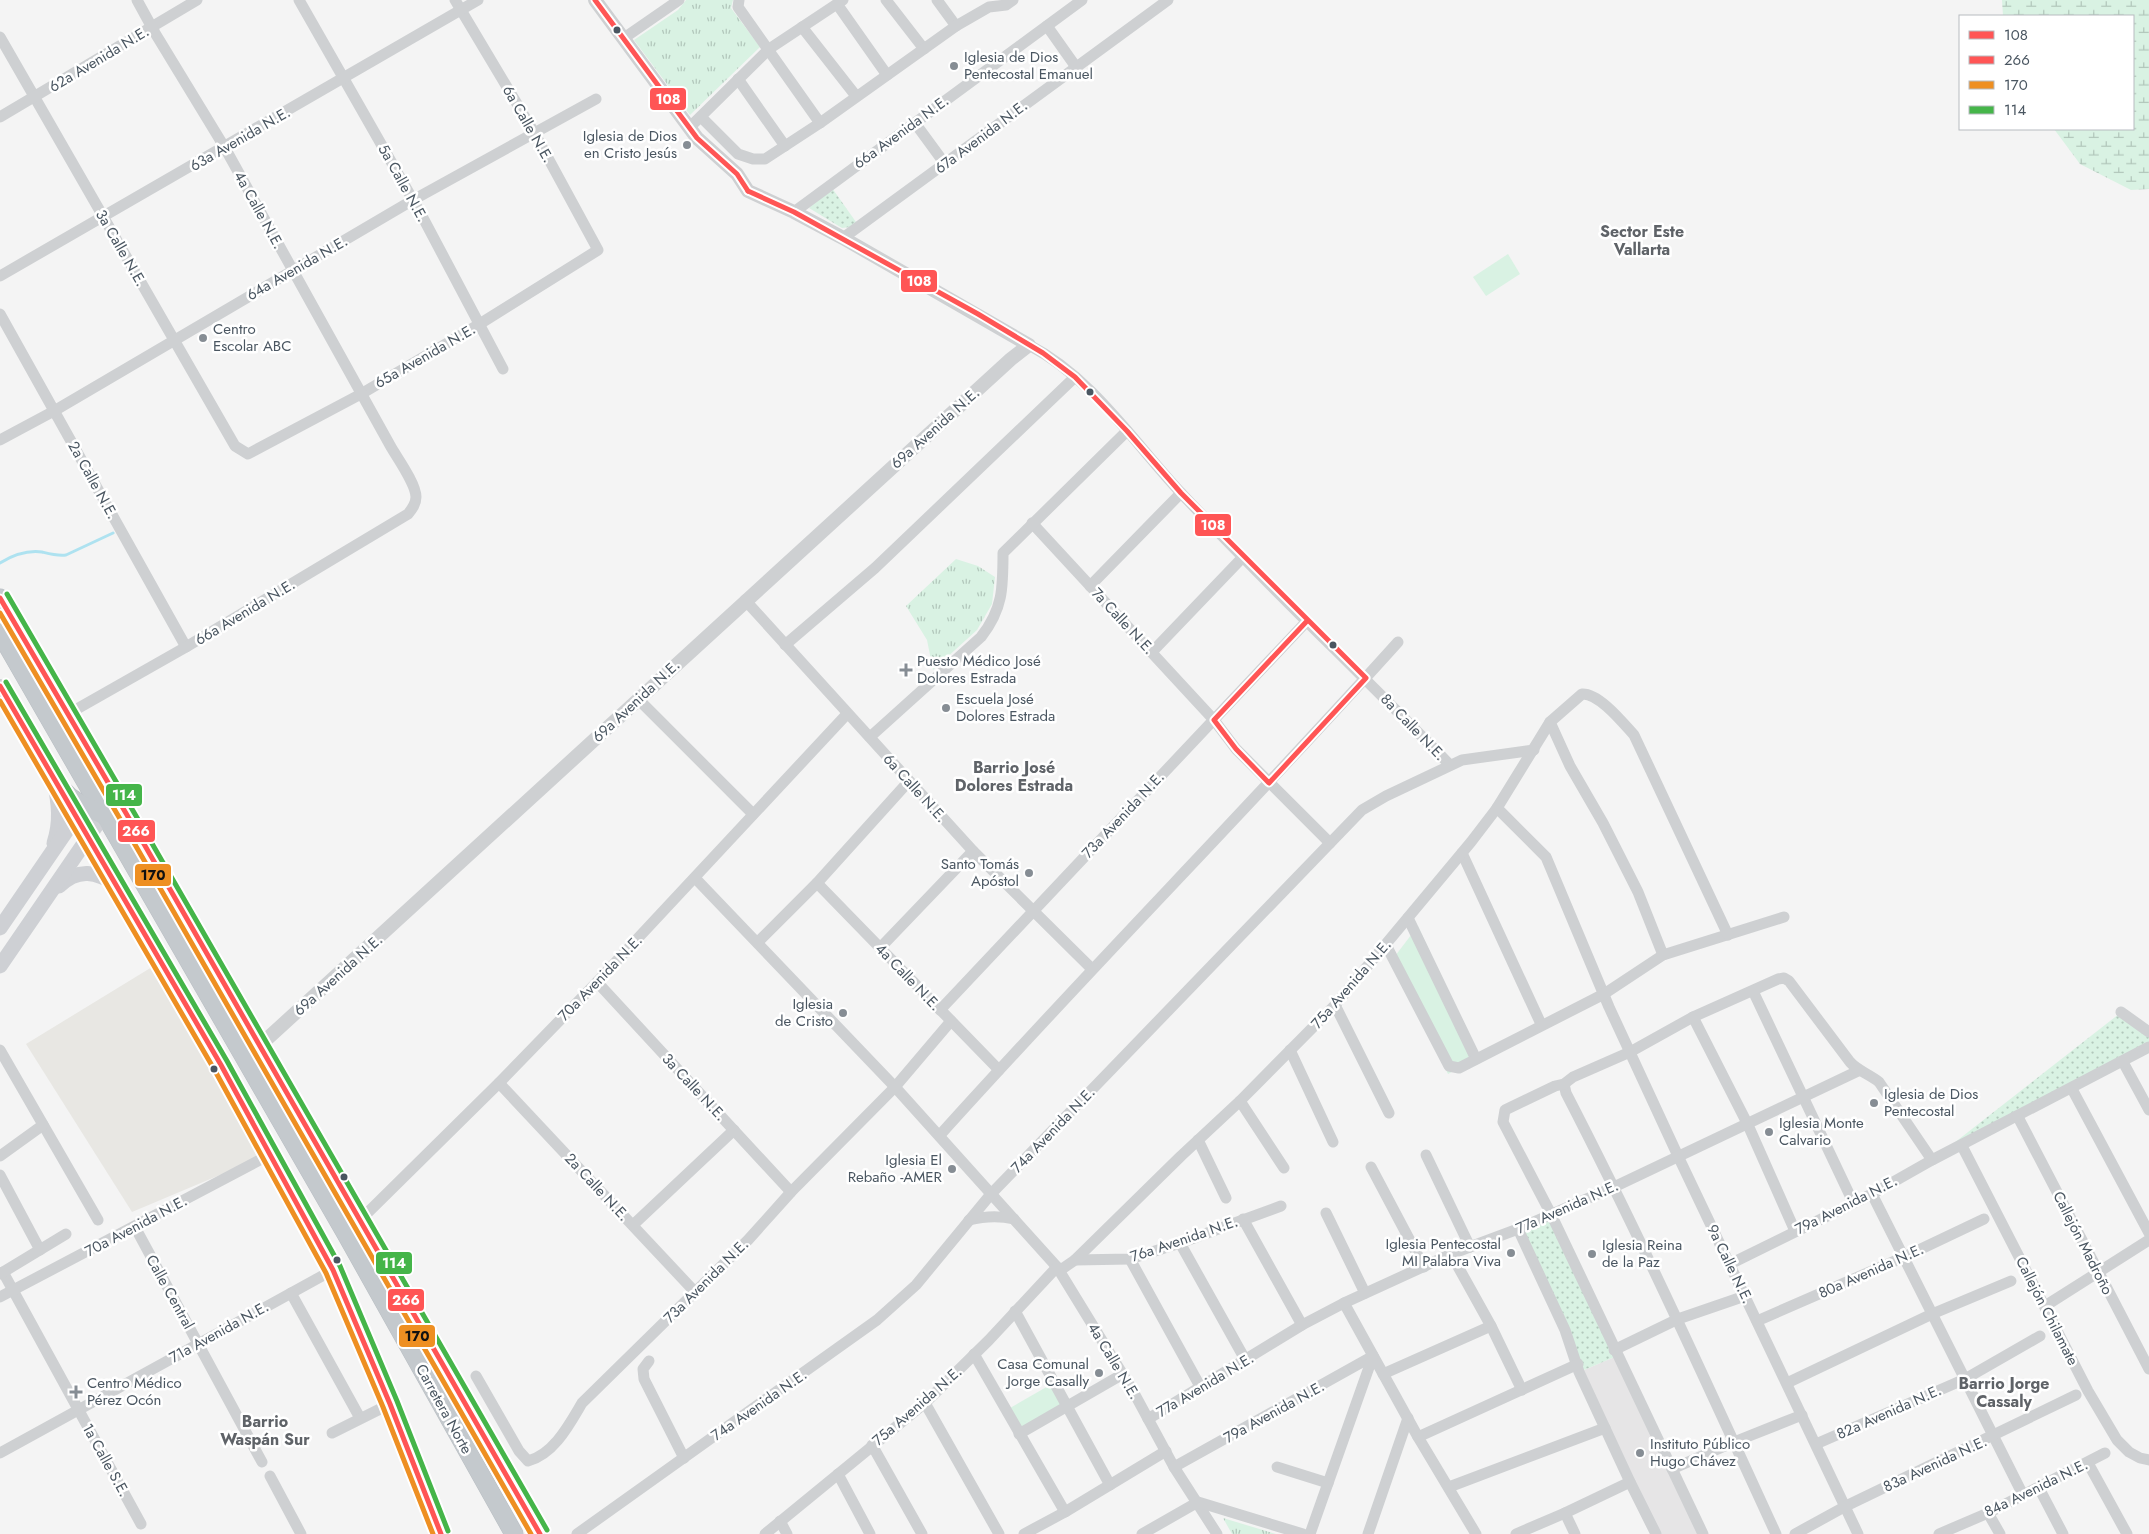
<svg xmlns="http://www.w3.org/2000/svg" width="2149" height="1534" font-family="Jost,sans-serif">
	<defs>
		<pattern id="grass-tufts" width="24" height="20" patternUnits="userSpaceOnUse" patternTransform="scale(1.25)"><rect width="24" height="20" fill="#d9f2e3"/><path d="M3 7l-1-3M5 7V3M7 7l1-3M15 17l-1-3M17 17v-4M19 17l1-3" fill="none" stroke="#b2c7bb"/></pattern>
		<pattern id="wetland-marsh" width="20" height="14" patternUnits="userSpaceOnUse" patternTransform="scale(1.25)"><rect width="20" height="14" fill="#d9f2e3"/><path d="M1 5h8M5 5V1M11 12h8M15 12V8" fill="none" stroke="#b2c7bb"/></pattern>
		<pattern id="park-dots" width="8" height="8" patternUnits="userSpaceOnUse" patternTransform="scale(1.25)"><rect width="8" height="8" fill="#d9f2e3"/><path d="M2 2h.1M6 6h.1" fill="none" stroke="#b2c7bb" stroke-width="1.8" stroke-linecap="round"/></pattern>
	</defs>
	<rect width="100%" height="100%" fill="#f4f4f4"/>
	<polygon fill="#e8e7e3" points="152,967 261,1156 253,1161 132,1212 26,1044"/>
	<polygon fill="#e6e5e6" points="1617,1356 1699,1534 1660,1534 1579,1372"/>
	<g fill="url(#grass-tufts)">
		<polygon points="686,0 733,0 731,8 760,47 690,115 634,40 678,10"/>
		<polygon points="956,559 978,566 995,577 992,604 977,630 933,670 927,640 906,606"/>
		<polygon points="1223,1518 1276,1534 1232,1534"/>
	</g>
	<polygon fill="url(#wetland-marsh)" points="2002,0 2149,0 2149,189 2131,190 2080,164 2054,129 2133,129 2133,16 2003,16"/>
	<g fill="url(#park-dots)">
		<polygon points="832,188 856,222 850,227 842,228 809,208"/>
		<polygon points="2119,1014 2149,1035 2149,1047 1954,1143"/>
		<polygon points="1548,1215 1617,1356 1579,1372 1518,1229"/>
	</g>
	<g fill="#d9f2e3">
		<polygon points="1508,254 1520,274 1486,296 1473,277"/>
		<polygon points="1418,926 1478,1058 1448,1074 1392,960"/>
		<polygon points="1050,1385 1062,1407 1023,1430 1010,1408"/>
	</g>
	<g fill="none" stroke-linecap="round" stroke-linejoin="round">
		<path stroke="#aee2f0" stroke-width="3" d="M0,563C13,555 26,550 42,552C50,554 57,556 66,555L113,533"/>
		<g stroke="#b9bec3" stroke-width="19">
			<g id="trunk">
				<path d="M0,598C53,693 111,785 164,879C288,1098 415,1316 540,1534"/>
				<polyline points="0,633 346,1234 514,1534"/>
				<polyline points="54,781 70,797 82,805 106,816"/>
			</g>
		</g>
		<g stroke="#ced0d2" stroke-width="11">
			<polyline points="299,0 421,214 503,369"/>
			<polyline points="739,0 738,7 820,123"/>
			<polyline points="886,0 924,49"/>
			<polyline points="937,0 956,26"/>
			<polyline points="837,4 887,75"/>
			<polyline points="1047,26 1076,67"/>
			<polyline points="802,27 856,96"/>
			<polyline points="0,37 235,446 248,454 361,394 478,325 598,250 535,134 455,0"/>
			<polyline points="624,38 679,0"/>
			<polyline points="738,79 785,146"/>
			<polyline points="0,117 197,0"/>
			<polyline points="701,117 738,154 753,159 765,159 820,123 956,26 989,7 1006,5 1013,0"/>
			<polyline points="915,123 945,164"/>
			<polyline points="689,128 769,49 843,0"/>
			<polyline points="794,212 1082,0"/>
			<polyline points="843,238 1168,0"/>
			<polyline points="0,276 478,0"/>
			<polyline points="0,314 186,647"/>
			<path d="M1029,345C1093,378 1134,443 1182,494C1269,587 1362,674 1450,765"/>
			<polyline points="0,440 54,411 413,200 596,99"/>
			<polyline points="1032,523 1214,720 1236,749 1330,843"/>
			<polyline points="1090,586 1181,493"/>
			<polyline points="745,600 973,851 1092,969"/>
			<polyline points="785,645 875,568 1075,377"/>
			<polyline points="1152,652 1243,557"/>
			<polyline points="638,699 753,814"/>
			<path d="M68,714L186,647L408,514C412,509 416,504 416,497C416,484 398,459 391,447L225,148L155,33L137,0"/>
			<polyline points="1550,722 1570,766 1603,823 1638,892 1663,955"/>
			<path d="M870,737L981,637C1003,609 1003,588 1003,553L1127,431"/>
			<polyline points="1497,808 1546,857 1609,1007 1678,1156 1858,1534"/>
			<polyline points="1462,853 1541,1024"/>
			<polyline points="695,878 895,1087 1057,1267 1133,1391 1174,1467 1217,1534"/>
			<polyline points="817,883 999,1070"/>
			<polyline points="1408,918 1476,1059"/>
			<polyline points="758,942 817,883 909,781"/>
			<polyline points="1386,945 1449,1066 1459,1068 1604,994 1663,955 1784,917"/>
			<polyline points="880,948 973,851"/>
			<polyline points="597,982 791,1192"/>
			<polyline points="1753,991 1853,1202"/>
			<polyline points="1335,1005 1389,1113"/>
			<polyline points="940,1010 1307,621"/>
			<polyline points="2121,1012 2149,1032"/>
			<polyline points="1693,1017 1748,1125 1795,1231"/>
			<polyline points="0,1050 98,1220"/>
			<polyline points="1290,1050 1333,1142"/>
			<polyline points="2123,1062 2149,1110"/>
			<polyline points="499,1083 695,1292"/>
			<path d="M1564,1084L1566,1093C1641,1238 1708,1386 1776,1534"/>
			<polyline points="2072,1089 2149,1233"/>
			<polyline points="1240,1101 1284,1168"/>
			<polyline points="2018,1117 2149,1369"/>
			<path d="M940,1135C1090,968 1248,809 1398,642"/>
			<polyline points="1198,1140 1226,1198"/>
			<polyline points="1962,1146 2088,1391 2117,1440 2129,1452 2140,1458 2149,1460"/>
			<polyline points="1426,1155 1470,1247"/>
			<polyline points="0,1156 43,1125"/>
			<polyline points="1371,1167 1424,1267"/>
			<polyline points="0,1175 40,1250"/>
			<polyline points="1872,1194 2023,1495"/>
			<polyline points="1326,1213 1365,1293"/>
			<polyline points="1243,1219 1302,1325"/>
			<path d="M969,1220C985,1216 998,1215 1014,1219"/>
			<polyline points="633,1225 734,1130"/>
			<polyline points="135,1227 262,1462"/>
			<polyline points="1518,1229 1565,1330 1579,1372 1630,1482 1656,1534"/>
			<polyline points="346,1234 499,1083 597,982 847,714"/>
			<polyline points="1180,1243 1246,1361"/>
			<polyline points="1451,1254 1491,1326 1522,1390"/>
			<polyline points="1130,1259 1201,1388"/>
			<path d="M1075,1260L1181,1156L1240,1101L1335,1005L1471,842L1497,808L1550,722L1582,694C1599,693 1623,723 1634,735L1728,935"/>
			<polyline points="1730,1264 1872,1194 1932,1160 2149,1047"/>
			<polyline points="1059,1271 1075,1260 1130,1259 1180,1243 1281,1206"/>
			<polyline points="3,1272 141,1524"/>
			<polyline points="0,1274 66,1234"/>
			<polyline points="291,1293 360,1418"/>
			<polyline points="0,1297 271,1154"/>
			<polyline points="1344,1303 1418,1437 1476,1534"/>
			<polyline points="2045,1306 2149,1240"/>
			<polyline points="1015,1311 1110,1485"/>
			<polyline points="1757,1321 1904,1257 1984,1219"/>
			<polyline points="1614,1350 1678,1319 1745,1296"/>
			<polyline points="974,1354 1065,1512"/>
			<polyline points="649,1361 643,1369 644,1379 684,1458"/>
			<polyline points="1383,1374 1491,1326"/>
			<path d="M476,1376L519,1451L528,1461C554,1454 569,1425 582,1403L748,1240L791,1192L895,1087L951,1021"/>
			<polyline points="1787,1383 1932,1314 2011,1281"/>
			<polyline points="925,1403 999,1534"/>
			<polyline points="1148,1419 1302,1325 1344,1303 1451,1254 1518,1229 1614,1187 1858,1071"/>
			<polyline points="332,1433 390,1404"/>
			<polyline points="1019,1434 1123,1374"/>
			<polyline points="1418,1437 1578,1364"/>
			<polyline points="1816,1444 1965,1379 2040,1336"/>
			<polyline points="872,1445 922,1534"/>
			<polyline points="0,1453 333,1270"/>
			<polyline points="2088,1463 2127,1534"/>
			<polyline points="1174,1467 1373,1356"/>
			<polyline points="1277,1467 1328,1483"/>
			<polyline points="1672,1469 1734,1442 1802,1415"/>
			<polyline points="838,1474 870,1534"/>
			<polyline points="270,1476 301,1534"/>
			<polyline points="1449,1487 1605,1428"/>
			<polyline points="2039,1488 2063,1534"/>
			<polyline points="1565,1513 1575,1534"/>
			<polyline points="1988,1513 2000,1534"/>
			<polyline points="780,1521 787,1534"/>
			<polyline points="577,1534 877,1320 916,1285 991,1194 1362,810 1386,796 1462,760 1534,750"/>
			<polyline points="765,1534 925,1403 989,1340 1057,1267"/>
			<polyline points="1024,1534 1065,1512 1166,1451"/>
			<polyline points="1142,1534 1198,1502 1303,1534"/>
			<polyline points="1310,1534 1373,1356"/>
			<polyline points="1368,1534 1408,1418"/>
			<polyline points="1516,1534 1565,1513 1630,1482"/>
			<path d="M1703,1534L1551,1214L1503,1122L1505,1110L1555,1086L1564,1084L1573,1077L1630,1052L1693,1017L1778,979L1784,978L1789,981L1850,1062C1858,1071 1869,1074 1879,1082L1932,1160"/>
			<polyline points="1795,1534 1846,1506 2076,1395"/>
			<polyline points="1939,1534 1988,1513 2105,1453"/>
		</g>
		<g stroke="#ced0d2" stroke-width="14">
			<polyline points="0,686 221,1065 333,1270 390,1404 441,1534"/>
			<polyline points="245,1059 1011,359 1029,345 843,238 794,212 748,191 737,174 697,138 595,0"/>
		</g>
		<g stroke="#ced0d4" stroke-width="15">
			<path d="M54,843C61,822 59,803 54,781"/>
			<path d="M59,886C79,867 96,872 118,885"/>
			<polyline points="0,928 76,817"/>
			<polyline points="0,966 109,807 111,798 109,786"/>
		</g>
		<use href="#trunk" stroke="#c4c9cd" stroke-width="18"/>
		<g stroke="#fff" stroke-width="9">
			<g id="bus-1">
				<polyline points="595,0 697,138 737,174 748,191"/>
				<polyline points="748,191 794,212 978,314 1043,353 1075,377 1127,431 1181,493 1366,678 1269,783 1236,749 1214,720 1307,621"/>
			</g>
		</g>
		<g stroke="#fff" stroke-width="9">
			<g id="bus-2">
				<polyline points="0,598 144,844 540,1534"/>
				<polyline points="0,686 221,1065 333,1270 390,1404 441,1534"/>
			</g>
		</g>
		<g stroke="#fff" stroke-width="9">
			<g id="bus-3">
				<polyline points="0,613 137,848 531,1534"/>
				<polyline points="0,701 214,1069 326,1273 383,1407 433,1534"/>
			</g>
		</g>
		<g stroke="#fff" stroke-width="9">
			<g id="bus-4">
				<polyline points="7,594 150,840 547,1530"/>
				<polyline points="6,682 227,1061 340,1266 397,1401 448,1531"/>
			</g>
		</g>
		<use href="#bus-1" stroke="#f55" stroke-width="5"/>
		<use href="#bus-2" stroke="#f55" stroke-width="5"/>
		<use href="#bus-3" stroke="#ee8f22" stroke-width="5"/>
		<use href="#bus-4" stroke="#45b549" stroke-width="5"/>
	</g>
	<g fill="#4a5661" stroke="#fff" stroke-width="2">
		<circle cx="617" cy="30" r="4.5"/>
		<circle cx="1090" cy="392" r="4.5"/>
		<circle cx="1333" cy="645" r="4.5"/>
		<circle cx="214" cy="1069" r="4.5"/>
		<circle cx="344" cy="1177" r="4.5"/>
		<circle cx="337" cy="1260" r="4.5"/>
	</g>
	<g fill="#868d94" stroke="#fff" stroke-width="2">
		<circle cx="954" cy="66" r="5"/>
		<circle cx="687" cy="145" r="5"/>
		<circle cx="203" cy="338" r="5"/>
		<path d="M903.5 662.5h5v5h5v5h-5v5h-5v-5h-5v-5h5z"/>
		<circle cx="946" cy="708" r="5"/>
		<circle cx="1029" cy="873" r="5"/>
		<circle cx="843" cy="1013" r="5"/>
		<circle cx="1874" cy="1103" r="5"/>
		<circle cx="1769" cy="1132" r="5"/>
		<circle cx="952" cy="1169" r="5"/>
		<circle cx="1511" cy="1253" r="5"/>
		<circle cx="1592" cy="1254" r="5"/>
		<circle cx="1099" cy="1373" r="5"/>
		<path d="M73.5 1384.5h5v5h5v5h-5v5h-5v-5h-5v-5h5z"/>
		<circle cx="1640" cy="1453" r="5"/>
	</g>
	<g text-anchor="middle" stroke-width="5" stroke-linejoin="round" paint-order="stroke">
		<g font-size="15" fill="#4a5661" stroke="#fff" text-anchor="start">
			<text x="964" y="62">Iglesia de Dios<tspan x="964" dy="17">Pentecostal Emanuel</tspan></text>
			<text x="677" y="141" text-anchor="end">Iglesia de Dios<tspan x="677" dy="17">en Cristo Jesús</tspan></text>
			<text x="213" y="334">Centro<tspan x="213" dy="17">Escolar ABC</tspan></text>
			<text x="917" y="666">Puesto Médico José<tspan x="917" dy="17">Dolores Estrada</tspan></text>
			<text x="956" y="704">Escuela José<tspan x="956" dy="17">Dolores Estrada</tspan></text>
			<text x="1019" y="869" text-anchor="end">Santo Tomás<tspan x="1019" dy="17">Apóstol</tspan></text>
			<text x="833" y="1009" text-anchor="end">Iglesia<tspan x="833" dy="17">de Cristo</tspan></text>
			<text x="1884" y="1099">Iglesia de Dios<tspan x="1884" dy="17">Pentecostal</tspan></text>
			<text x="1779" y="1128">Iglesia Monte<tspan x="1779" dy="17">Calvario</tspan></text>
			<text x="942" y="1165" text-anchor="end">Iglesia El<tspan x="942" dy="17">Rebaño -AMER</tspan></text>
			<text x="1501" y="1249" text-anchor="end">Iglesia Pentecostal<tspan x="1501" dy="17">MI Palabra Viva</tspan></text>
			<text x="1602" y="1250">Iglesia Reina<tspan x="1602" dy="17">de la Paz</tspan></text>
			<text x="1089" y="1369" text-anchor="end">Casa Comunal<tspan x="1089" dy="17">Jorge Casally</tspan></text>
			<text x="87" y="1388">Centro Médico<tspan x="87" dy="17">Pérez Ocón</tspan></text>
			<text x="1650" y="1449">Instituto Público<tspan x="1650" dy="17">Hugo Chávez</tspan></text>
		</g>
		<g font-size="15" fill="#4a5661" stroke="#fff">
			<text transform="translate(99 59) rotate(-31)" y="5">62a Avenida N.E.</text>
			<text transform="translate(528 124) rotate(60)" y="5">6a Calle N.E.</text>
			<text transform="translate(901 132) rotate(-36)" y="5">66a Avenida N.E.</text>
			<text transform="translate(981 137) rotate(-37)" y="5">67a Avenida N.E.</text>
			<text transform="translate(240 139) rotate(-30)" y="5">63a Avenida N.E.</text>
			<text transform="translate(403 183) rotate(61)" y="5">5a Calle N.E.</text>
			<text transform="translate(259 210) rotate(61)" y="5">4a Calle N.E.</text>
			<text transform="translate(121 248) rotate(60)" y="5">3a Calle N.E.</text>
			<text transform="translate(297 268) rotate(-30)" y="5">64a Avenida N.E.</text>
			<text transform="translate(425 356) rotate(-30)" y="5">65a Avenida N.E.</text>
			<text transform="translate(935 428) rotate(-42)" y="5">69a Avenida N.E.</text>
			<text transform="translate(93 480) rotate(61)" y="5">2a Calle N.E.</text>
			<text transform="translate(245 612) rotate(-31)" y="5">66a Avenida N.E.</text>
			<text transform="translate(1123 621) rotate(47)" y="5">7a Calle N.E.</text>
			<text transform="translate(636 701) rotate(-43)" y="5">69a Avenida N.E.</text>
			<text transform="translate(1413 727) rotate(46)" y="5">8a Calle N.E.</text>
			<text transform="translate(915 788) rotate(48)" y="5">6a Calle N.E.</text>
			<text transform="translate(1123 815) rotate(-47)" y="5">73a Avenida N.E.</text>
			<text transform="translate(338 975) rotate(-42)" y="5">69a Avenida N.E.</text>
			<text transform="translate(908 977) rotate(46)" y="5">4a Calle N.E.</text>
			<text transform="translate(600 978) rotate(-46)" y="5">70a Avenida N.E.</text>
			<text transform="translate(1351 984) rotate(-49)" y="5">75a Avenida N.E.</text>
			<text transform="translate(694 1087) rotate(47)" y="5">3a Calle N.E.</text>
			<text transform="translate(1053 1130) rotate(-46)" y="5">74a Avenida N.E.</text>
			<text transform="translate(597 1187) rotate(47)" y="5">2a Calle N.E.</text>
			<text transform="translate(1846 1205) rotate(-27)" y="5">79a Avenida N.E.</text>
			<text transform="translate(1567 1207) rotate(-24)" y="5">77a Avenida N.E.</text>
			<text transform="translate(136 1226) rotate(-28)" y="5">70a Avenida N.E.</text>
			<text transform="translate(1184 1239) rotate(-19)" y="5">76a Avenida N.E.</text>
			<text transform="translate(2083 1243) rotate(63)" y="5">Callejón Madroño</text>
			<text transform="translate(1730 1264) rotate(64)" y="5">9a Calle N.E.</text>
			<text transform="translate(1871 1271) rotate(-24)" y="5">80a Avenida N.E.</text>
			<text transform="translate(706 1281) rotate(-45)" y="5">73a Avenida N.E.</text>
			<text transform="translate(170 1292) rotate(61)" y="5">Calle Central</text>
			<text transform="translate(2047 1311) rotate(63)" y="5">Callejón Chilamate</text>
			<text transform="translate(219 1332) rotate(-29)" y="5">71a Avenida N.E.</text>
			<text transform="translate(1114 1361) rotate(59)" y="5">4a Calle N.E.</text>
			<text transform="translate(1205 1385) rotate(-31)" y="5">77a Avenida N.E.</text>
			<text transform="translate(759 1405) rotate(-35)" y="5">74a Avenida N.E.</text>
			<text transform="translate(917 1406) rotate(-41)" y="5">75a Avenida N.E.</text>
			<text transform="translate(444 1409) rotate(61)" y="5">Carretera Norte</text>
			<text transform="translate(1274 1412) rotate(-29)" y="5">79a Avenida N.E.</text>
			<text transform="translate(1889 1412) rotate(-24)" y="5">82a Avenida N.E.</text>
			<text transform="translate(106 1460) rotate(61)" y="5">1a Calle S.E.</text>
			<text transform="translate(1935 1464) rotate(-25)" y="5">83a Avenida N.E.</text>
			<text transform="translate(2036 1488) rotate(-26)" y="5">84a Avenida N.E.</text>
		</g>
		<g font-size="16" font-weight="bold" fill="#5f6368" stroke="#fff">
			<text x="1642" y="237">Sector Este<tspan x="1642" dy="18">Vallarta</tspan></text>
			<text x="1014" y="773">Barrio José<tspan x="1014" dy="18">Dolores Estrada</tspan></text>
			<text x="2004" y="1389">Barrio Jorge<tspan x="2004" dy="18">Cassaly</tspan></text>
			<text x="265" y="1427">Barrio<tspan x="265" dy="18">Waspán Sur</tspan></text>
		</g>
	</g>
	<g stroke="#fff" stroke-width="2">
		<rect x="649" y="87" width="38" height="24" rx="5" fill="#f55"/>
		<rect x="900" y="269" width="38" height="24" rx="5" fill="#f55"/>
		<rect x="1194" y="513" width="38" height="24" rx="5" fill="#f55"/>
		<rect x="105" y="783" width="38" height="24" rx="5" fill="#45b549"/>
		<rect x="117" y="819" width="39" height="24" rx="5" fill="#f55"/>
		<rect x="134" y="863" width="38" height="24" rx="5" fill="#ee8f22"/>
		<rect x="375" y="1251" width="38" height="24" rx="5" fill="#45b549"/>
		<rect x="387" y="1288" width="38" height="24" rx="5" fill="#f55"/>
		<rect x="398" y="1324" width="38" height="24" rx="5" fill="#ee8f22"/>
	</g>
	<g font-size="14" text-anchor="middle" font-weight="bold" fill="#fff">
		<text x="668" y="104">108</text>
		<text x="919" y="286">108</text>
		<text x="1213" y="530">108</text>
		<text x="124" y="800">114</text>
		<text x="136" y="836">266</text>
		<text x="394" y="1268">114</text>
		<text x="406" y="1305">266</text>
	</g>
	<g font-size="14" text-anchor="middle" font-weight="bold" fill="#111">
		<text x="153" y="880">170</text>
		<text x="417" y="1341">170</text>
	</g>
	<rect x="1959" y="15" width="175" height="115" fill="#ffffff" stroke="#b7bbc0"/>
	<rect x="1969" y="31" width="25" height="8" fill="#ff5555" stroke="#b7bbc0"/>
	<text x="2004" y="40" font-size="15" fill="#4a5661">108</text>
	<rect x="1969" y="56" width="25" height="8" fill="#ff5555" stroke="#b7bbc0"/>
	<text x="2004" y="65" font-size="15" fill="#4a5661">266</text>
	<rect x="1969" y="81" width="25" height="8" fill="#ee8f22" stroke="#b7bbc0"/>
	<text x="2004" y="90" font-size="15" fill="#4a5661">170</text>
	<rect x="1969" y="106" width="25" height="8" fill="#45b549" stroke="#b7bbc0"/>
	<text x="2004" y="115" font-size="15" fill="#4a5661">114</text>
</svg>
